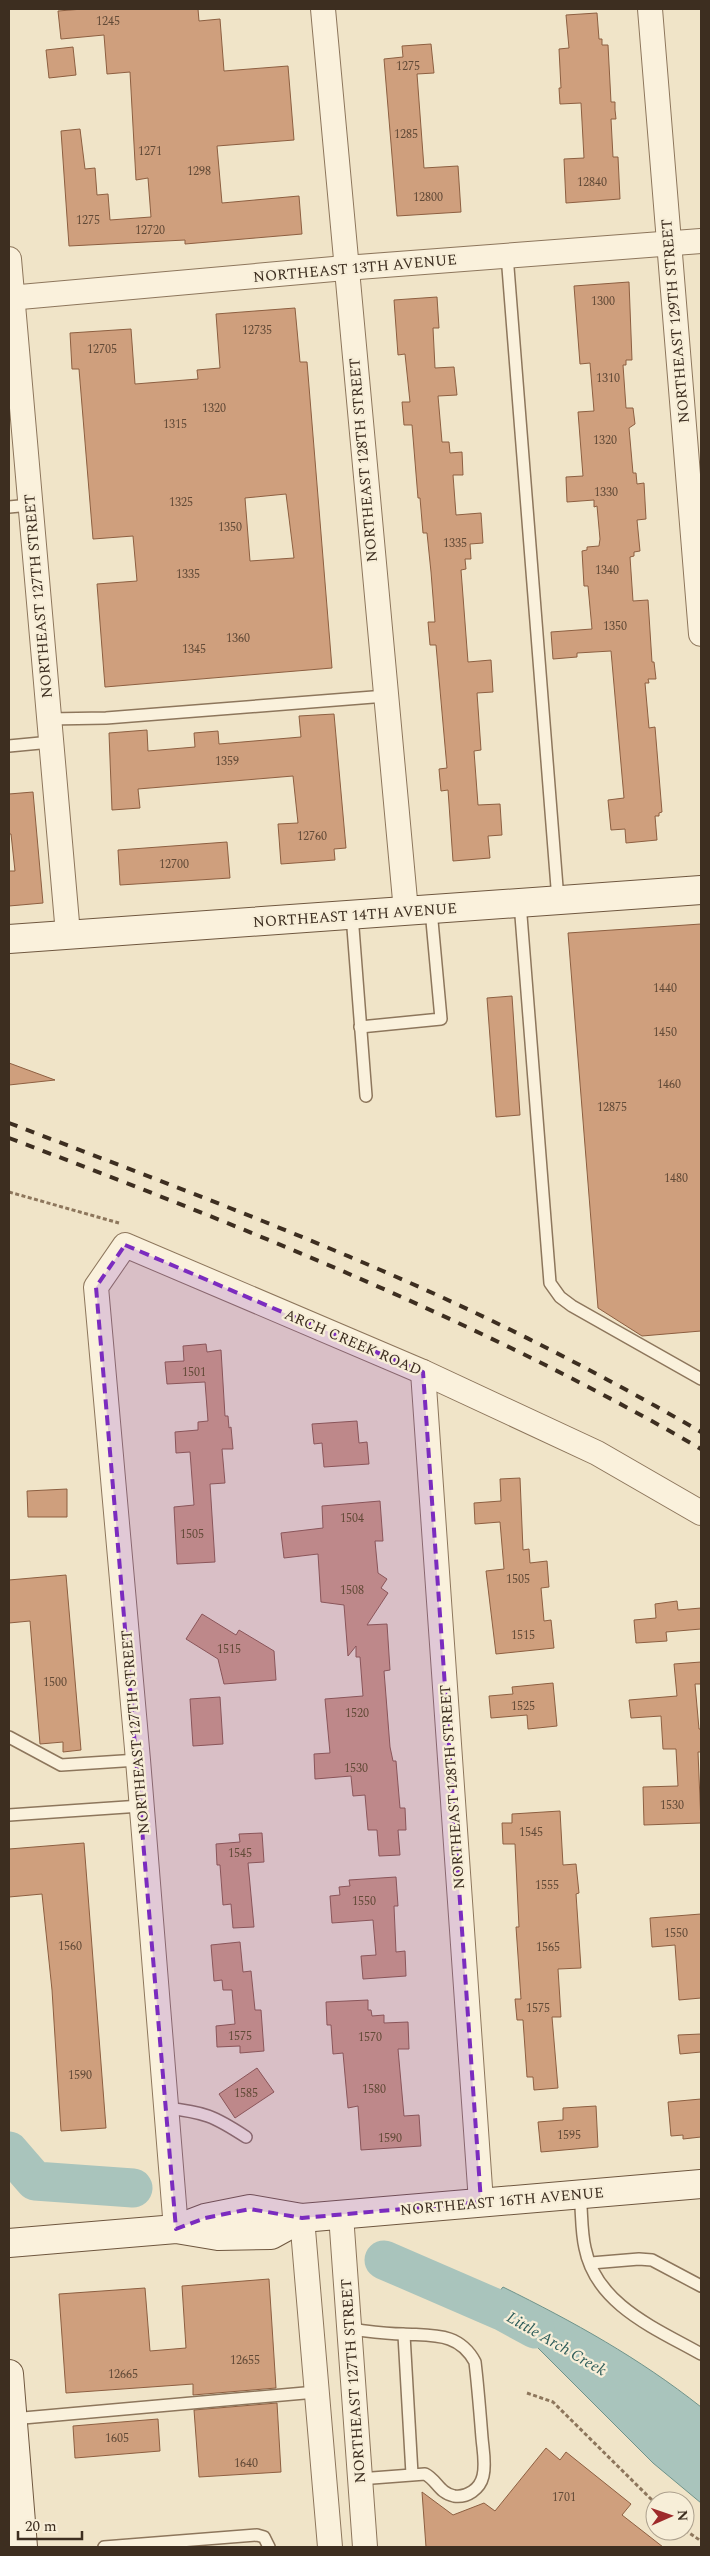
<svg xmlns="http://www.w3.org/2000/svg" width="710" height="2556" font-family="Spectral,serif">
	<rect width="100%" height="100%" fill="#f0e4c8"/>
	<path fill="#a9c4bc" stroke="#6f938a" d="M503,2287C574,2322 639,2358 701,2407V2503L653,2463L533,2343L484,2310Z"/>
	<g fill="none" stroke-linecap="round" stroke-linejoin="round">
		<g stroke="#a9c4bc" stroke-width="39">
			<polyline points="9,2151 35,2181 133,2188"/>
			<polyline points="384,2260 502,2311 535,2329"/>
		</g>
	</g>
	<g fill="#cf9f7d" stroke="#8d5f41" fill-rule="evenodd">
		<polygon points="83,9 198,9 199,21 220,19 224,71 288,66 294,140 217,146 222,203 299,196 302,234 185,244 185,240 69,246 61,131 80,129 85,169 95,168 97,195 108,194 110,220 151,217 148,178 136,180 130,72 107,74 104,35 61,39 58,11"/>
		<polygon points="597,13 599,39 602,39 602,45 608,45 611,102 615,102 615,110 616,119 611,119 613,157 618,157 620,199 566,203 564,159 584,158 581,103 560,104 559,88 561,88 559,49 569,48 566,15"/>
		<polygon points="431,44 434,73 417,74 424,168 458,166 461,212 397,216 384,59 403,57 402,46"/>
		<polygon points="73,47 76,75 49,78 46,50"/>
		<polygon points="629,282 632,360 626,360 626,365 623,365 626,408 633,408 635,424 629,428 633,473 636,473 637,484 644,483 646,519 637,520 640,551 634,552 634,556 630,557 633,601 648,600 652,662 654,662 656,679 648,679 649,683 645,683 649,728 655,727 662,812 659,813 659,816 655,816 657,840 626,843 625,829 611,830 608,800 624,798 611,651 577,653 577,657 553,659 551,632 592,629 588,586 584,586 582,551 587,550 587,547 599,546 600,539 597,506 594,507 594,500 567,502 566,477 583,476 578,412 594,411 590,363 580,364 574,286"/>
		<polygon points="437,297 439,328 433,328 435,368 454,367 457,395 438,396 442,442 449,442 450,453 462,452 463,475 453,475 456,515 481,513 483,543 470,544 471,559 465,559 466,569 461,570 468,662 491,660 493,692 477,693 481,750 474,751 478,805 500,804 502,835 488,836 490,858 453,861 448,790 441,791 439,769 447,768 436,645 430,645 428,622 435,622 431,572 427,533 423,533 420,498 418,498 412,425 404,425 402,402 410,402 405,354 398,355 394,300"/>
		<path d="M295,308L300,362H307L332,668L105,687L97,584L137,581L133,536L93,539L79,369H72L70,333L131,329L135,384L198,379L197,370L220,368L216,314ZM286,494L294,558L250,561L245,498Z"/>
		<polygon points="334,714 346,848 334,849 335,860 281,864 278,824 298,823 293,776 138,789 140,808 112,810 109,733 147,730 148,751 195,747 194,733 218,731 219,744 301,737 299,716"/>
		<polygon points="33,792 43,903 9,906 9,871 15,871 11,834 9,834 9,794"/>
		<polygon points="227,842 230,878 120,885 118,850"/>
		<polygon points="701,924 701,1331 642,1336 598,1308 568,933"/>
		<polygon points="512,996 520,1115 496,1117 487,998"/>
		<polygon points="9,1063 55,1080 9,1085"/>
		<polygon points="206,1344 207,1352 221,1350 225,1416 228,1416 229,1428 231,1427 233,1449 222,1449 225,1483 210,1484 215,1562 177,1564 174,1507 194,1505 190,1452 176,1453 175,1432 198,1430 198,1422 208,1421 205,1382 167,1384 165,1362 184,1361 183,1346"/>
		<polygon points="357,1421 359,1443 367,1442 369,1464 324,1467 322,1443 314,1444 312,1424"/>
		<polygon points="520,1478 523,1550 529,1549 530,1563 547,1561 549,1587 541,1588 544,1621 551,1620 554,1648 496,1654 486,1571 504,1569 500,1522 475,1524 474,1503 501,1501 500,1479"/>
		<polygon points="67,1489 67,1517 28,1517 27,1491"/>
		<polygon points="380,1501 383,1541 375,1541 378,1573 387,1579 381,1588 388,1593 367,1625 387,1624 390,1670 384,1671 390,1747 393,1761 396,1761 400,1808 405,1808 406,1830 398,1830 400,1855 379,1856 377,1830 368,1830 365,1795 353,1796 351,1776 315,1779 314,1754 330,1753 325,1699 363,1696 360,1657 356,1657 356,1646 348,1656 344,1605 321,1602 318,1554 284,1558 281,1533 323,1528 322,1506"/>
		<polygon points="66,1575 81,1750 63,1752 63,1742 40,1744 30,1621 9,1623 9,1580"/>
		<polygon points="677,1601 678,1610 701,1608 701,1629 666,1632 667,1641 636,1643 634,1620 656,1618 655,1604"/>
		<polygon points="202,1614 236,1635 239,1630 274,1651 276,1680 224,1684 218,1659 186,1639"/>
		<polygon points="701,1662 701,1684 695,1684 699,1729 701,1729 701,1752 698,1752 701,1823 644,1825 643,1787 678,1786 676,1749 663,1749 661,1716 631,1718 629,1700 677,1696 674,1664"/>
		<polygon points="553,1683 557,1726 528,1729 527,1715 491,1718 489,1696 513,1694 512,1687"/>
		<polygon points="220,1697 223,1744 193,1746 190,1699"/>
		<polygon points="560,1811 563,1865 576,1864 579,1893 576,1894 581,1968 558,1969 561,2017 552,2017 558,2088 534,2090 533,2077 527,2077 523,2020 517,2020 515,1999 521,1999 516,1927 519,1927 515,1844 503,1844 502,1823 512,1823 512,1814"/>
		<polygon points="262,1833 264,1862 248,1863 254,1927 233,1928 231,1904 223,1905 220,1865 217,1865 216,1844 240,1842 239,1834"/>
		<polygon points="84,1843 106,2128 61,2131 52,1990 42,1894 9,1897 9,1849"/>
		<polygon points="396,1877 398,1906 394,1906 396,1952 405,1951 406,1976 363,1979 361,1956 376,1955 373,1920 332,1923 330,1896 340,1895 339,1887 350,1886 349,1880"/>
		<polygon points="701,1914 701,1998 679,2000 675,1945 652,1947 650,1918"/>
		<polygon points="240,1942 243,1972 251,1971 255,2010 261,2010 264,2051 240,2053 240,2046 217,2047 216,2026 235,2024 232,1990 223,1990 222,1980 214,1981 211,1945"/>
		<polygon points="368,2000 368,2010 371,2010 372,2016 384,2015 384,2023 408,2022 409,2049 398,2049 404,2116 419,2115 421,2146 361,2150 358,2106 348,2108 343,2053 333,2054 331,2025 327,2025 326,2002"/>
		<polygon points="701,2034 701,2052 680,2054 678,2035"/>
		<polygon points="257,2068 274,2092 235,2118 219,2094"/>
		<polygon points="701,2099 701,2137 683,2139 683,2135 671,2136 668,2102"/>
		<polygon points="596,2106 598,2147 541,2152 538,2122 563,2120 563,2108"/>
		<polygon points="269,2279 276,2388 193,2395 193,2384 66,2393 59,2294 145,2288 150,2351 186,2348 182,2286"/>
		<polygon points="277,2403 281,2472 199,2477 194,2410"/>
		<polygon points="158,2419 160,2451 75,2458 73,2426"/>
		<polygon points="546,2448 560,2460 566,2452 631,2504 622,2515 663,2547 426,2547 422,2492 453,2515 484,2503 495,2511"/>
	</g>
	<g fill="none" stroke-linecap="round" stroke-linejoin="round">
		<g stroke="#8d765c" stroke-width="14">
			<g id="lane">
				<polyline points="507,255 558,900"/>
				<polyline points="9,507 30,505"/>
				<polyline points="49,719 106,718 386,696"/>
				<polyline points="9,746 51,742"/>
				<polyline points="520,903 550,1283 560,1297 572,1306 701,1379"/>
				<polyline points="352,915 366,1096"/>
				<polyline points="360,1027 441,1019 431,910"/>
				<polyline points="9,1737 61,1765 138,1760"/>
				<polyline points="9,1815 141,1806"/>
				<path d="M166,2108C204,2112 214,2116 246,2137"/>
				<path d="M580,2194C582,2212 581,2231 585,2248C596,2305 657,2329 701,2354"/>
				<polyline points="591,2263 639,2259 652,2260 701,2286"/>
				<path d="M349,2329C367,2331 385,2334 403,2334C433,2336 459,2332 475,2362C478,2387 480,2413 482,2438C483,2450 486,2464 483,2476C480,2489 467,2498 454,2496C439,2493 437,2480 425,2474L359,2479"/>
				<polyline points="404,2335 412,2474"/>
				<polyline points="12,2419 316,2392"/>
				<polyline points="104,2547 257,2535 264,2537 269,2547"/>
			</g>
		</g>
		<g stroke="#8d765c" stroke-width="26">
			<g id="street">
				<polyline points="323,9 406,911"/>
				<polyline points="650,9 701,634"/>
				<polyline points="9,259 68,934"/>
				<polyline points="9,298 345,268 701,241"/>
				<polyline points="423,1372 481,2202"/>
				<polyline points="341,2215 365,2547"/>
				<polyline points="302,2218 330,2547"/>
				<polyline points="176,2229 138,1760 96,1287 125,1245 423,1372 597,1453 701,1513"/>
			</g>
		</g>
		<g stroke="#6f573f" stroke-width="30">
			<g id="secondary">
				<polyline points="9,939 701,890"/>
				<polyline points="176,2229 205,2218 250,2209 302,2218 701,2184"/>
				<polyline points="9,2243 176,2229 218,2236 271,2235 302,2218"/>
				<polyline points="9,2374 23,2547"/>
			</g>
		</g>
		<g stroke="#8d765c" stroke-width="3" stroke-dasharray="4 2.5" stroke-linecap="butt">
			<polyline points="9,1192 119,1223"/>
			<polyline points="527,2393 553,2402 655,2503"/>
			<polyline points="685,2530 701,2541"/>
		</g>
		<use href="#lane" stroke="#faf1dc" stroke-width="11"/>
		<use href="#street" stroke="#faf1dc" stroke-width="24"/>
		<use href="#secondary" stroke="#faf1dc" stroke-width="28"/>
		<g stroke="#3d2e20" stroke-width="4" stroke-dasharray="9 9" stroke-linecap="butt">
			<path d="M9,1123C137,1172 266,1220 392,1275C498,1321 601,1374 701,1432"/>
			<path d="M9,1138C246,1228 481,1321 701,1449"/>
		</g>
	</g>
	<path fill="#7b2cbf" fill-opacity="0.2" stroke="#7b2cbf" stroke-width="4" stroke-dasharray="10 6" stroke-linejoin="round" d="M125,1245L423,1372L481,2202L302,2218L250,2209L205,2218L176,2229L96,1287Z"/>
	<g text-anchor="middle" stroke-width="4.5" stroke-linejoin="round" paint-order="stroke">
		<g font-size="12" fill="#624a37">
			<text x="108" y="25">1245</text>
			<text x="408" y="70">1275</text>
			<text x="406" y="138">1285</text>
			<text x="150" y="155">1271</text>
			<text x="199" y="175">1298</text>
			<text x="592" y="186">12840</text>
			<text x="428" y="201">12800</text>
			<text x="88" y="224">1275</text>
			<text x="150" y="234">12720</text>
			<text x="603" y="305">1300</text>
			<text x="257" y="334">12735</text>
			<text x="102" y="353">12705</text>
			<text x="608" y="382">1310</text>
			<text x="214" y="412">1320</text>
			<text x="175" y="428">1315</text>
			<text x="605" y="444">1320</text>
			<text x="606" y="496">1330</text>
			<text x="181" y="506">1325</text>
			<text x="230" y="531">1350</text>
			<text x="455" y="547">1335</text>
			<text x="607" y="574">1340</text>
			<text x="188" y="578">1335</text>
			<text x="615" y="630">1350</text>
			<text x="238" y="642">1360</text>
			<text x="194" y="653">1345</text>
			<text x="227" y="765">1359</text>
			<text x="312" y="840">12760</text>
			<text x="174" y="868">12700</text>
			<text x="665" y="992">1440</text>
			<text x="665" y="1036">1450</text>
			<text x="669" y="1088">1460</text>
			<text x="612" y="1111">12875</text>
			<text x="676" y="1182">1480</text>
			<text x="194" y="1376">1501</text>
			<text x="352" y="1522">1504</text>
			<text x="192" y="1538">1505</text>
			<text x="518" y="1583">1505</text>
			<text x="352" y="1594">1508</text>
			<text x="523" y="1639">1515</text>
			<text x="229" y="1653">1515</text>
			<text x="55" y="1686">1500</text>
			<text x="523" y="1710">1525</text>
			<text x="357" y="1717">1520</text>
			<text x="356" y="1772">1530</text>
			<text x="672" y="1809">1530</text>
			<text x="531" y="1836">1545</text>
			<text x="240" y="1857">1545</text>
			<text x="547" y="1889">1555</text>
			<text x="364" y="1905">1550</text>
			<text x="676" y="1937">1550</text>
			<text x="70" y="1950">1560</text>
			<text x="548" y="1951">1565</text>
			<text x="538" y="2012">1575</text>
			<text x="240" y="2040">1575</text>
			<text x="370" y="2041">1570</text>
			<text x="80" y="2079">1590</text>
			<text x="374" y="2093">1580</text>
			<text x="246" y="2097">1585</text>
			<text x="569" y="2139">1595</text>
			<text x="390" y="2142">1590</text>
			<text x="245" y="2364">12655</text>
			<text x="123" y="2378">12665</text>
			<text x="117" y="2442">1605</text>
			<text x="246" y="2467">1640</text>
			<text x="564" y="2501">1701</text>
		</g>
		<g font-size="15" fill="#3d2e20" stroke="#f7eed8">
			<text transform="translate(355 268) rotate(-5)" y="5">NORTHEAST 13TH AVENUE</text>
			<text transform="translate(675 321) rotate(-95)" y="5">NORTHEAST 129TH STREET</text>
			<text transform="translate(363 460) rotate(-95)" y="5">NORTHEAST 128TH STREET</text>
			<text transform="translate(38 596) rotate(-95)" y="5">NORTHEAST 127TH STREET</text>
			<text transform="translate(355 915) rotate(-4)" y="5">NORTHEAST 14TH AVENUE</text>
			<text transform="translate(353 1342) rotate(23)" y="5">ARCH CREEK ROAD</text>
			<text transform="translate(135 1732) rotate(-95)" y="5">NORTHEAST 127TH STREET</text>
			<text transform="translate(452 1787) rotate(-94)" y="5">NORTHEAST 128TH STREET</text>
			<text transform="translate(502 2201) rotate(-5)" y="5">NORTHEAST 16TH AVENUE</text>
			<text transform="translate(353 2381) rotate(-94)" y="5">NORTHEAST 127TH STREET</text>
		</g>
		<g font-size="16" font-style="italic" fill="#2f5d5a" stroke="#f7eed8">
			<text transform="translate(557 2343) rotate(30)" y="6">Little Arch Creek</text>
		</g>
	</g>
	<rect width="710" height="2556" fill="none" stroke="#3d2e20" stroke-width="20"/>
	<g transform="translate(670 2516) rotate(88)"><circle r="24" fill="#f7eed8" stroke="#ada18e"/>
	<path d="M0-4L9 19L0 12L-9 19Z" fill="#9e2a2b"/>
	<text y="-8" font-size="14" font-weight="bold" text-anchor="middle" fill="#3d2e20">N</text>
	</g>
	<path d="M18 2531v8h64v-8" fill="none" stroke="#3d2e20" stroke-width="2.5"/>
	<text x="25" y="2531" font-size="15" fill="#3d2e20" stroke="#f7eed8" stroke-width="4" paint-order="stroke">20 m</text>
</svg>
